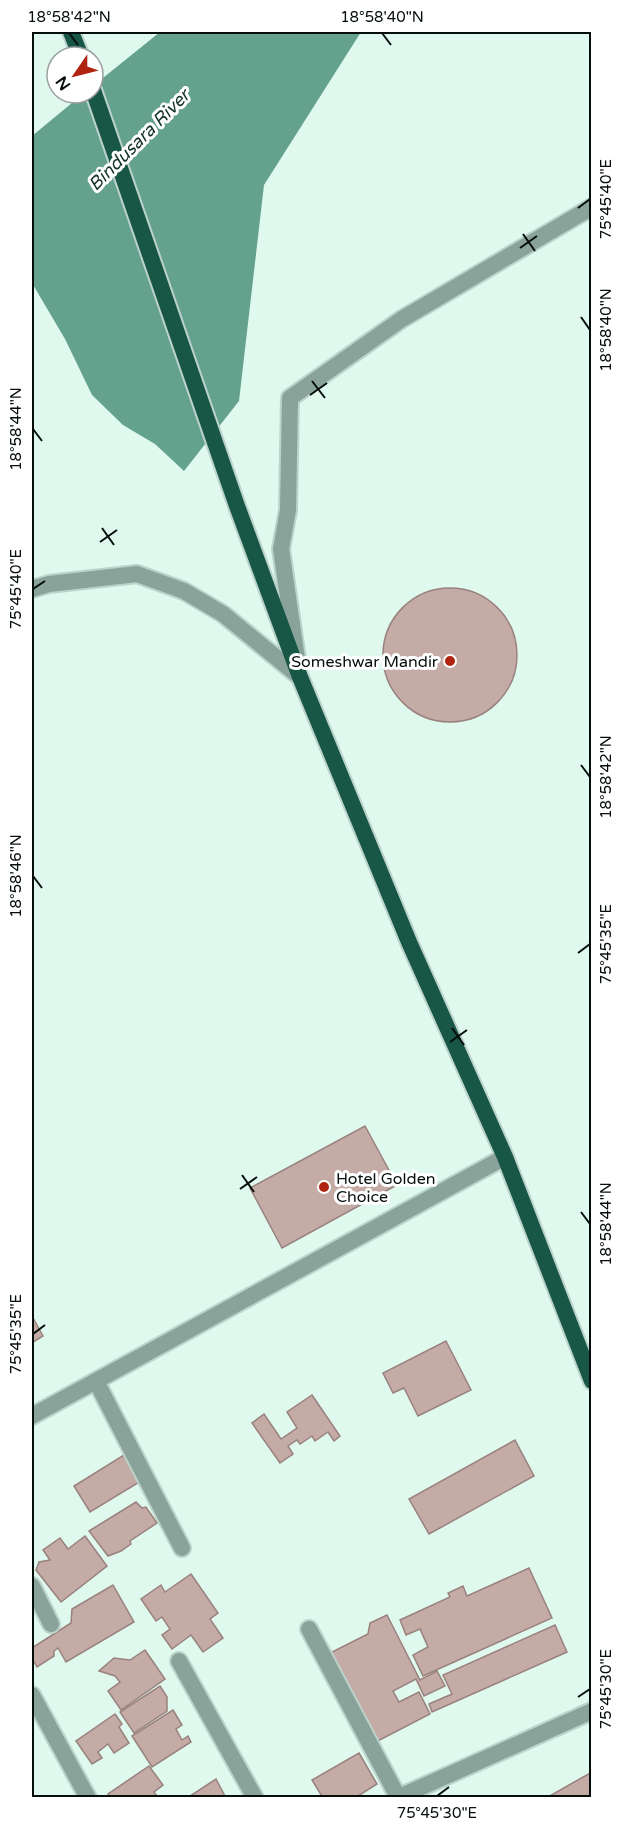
<svg xmlns="http://www.w3.org/2000/svg" width="623" height="1829" font-family="'Varela Round',sans-serif">
	<rect width="100%" height="100%" fill="#dff9ef"/>
	<polygon fill="#65a28e" points="160,32 361,32 264,185 239,401 184,471 155,444 123,425 92,395 65,339 32,283 32,136 84,93 93,93 93,86"/>
	<g fill="#c4aba6" stroke="#99817d" stroke-width="1.5">
		<circle cx="450" cy="655" r="67"/>
		<polygon points="365,1126 397,1185 282,1248 250,1188"/>
		<polygon points="32,1316 43,1336 32,1343"/>
		<polygon points="446,1341 471,1390 418,1416 404,1388 393,1393 383,1373"/>
		<polygon points="312,1395 340,1436 334,1441 328,1432 315,1441 312,1436 300,1444 297,1440 288,1446 293,1454 280,1463 252,1423 264,1414 281,1439 297,1428 287,1412"/>
		<polygon points="515,1440 534,1476 429,1534 409,1499"/>
		<polygon points="124,1455 141,1481 90,1512 74,1486"/>
		<polygon points="136,1502 142,1508 146,1507 157,1523 130,1541 131,1544 121,1551 108,1556 89,1531"/>
		<polygon points="85,1536 107,1566 61,1602 36,1570 39,1562 50,1560 43,1550 60,1538 68,1549"/>
		<polygon points="529,1568 552,1618 423,1676 413,1655 428,1647 420,1629 406,1635 400,1620 450,1597 448,1593 463,1586 467,1596"/>
		<polygon points="191,1574 218,1613 210,1619 223,1638 203,1652 191,1635 172,1649 162,1635 170,1629 162,1617 156,1621 141,1599 161,1585 165,1592"/>
		<polygon points="113,1585 134,1622 66,1662 58,1648 54,1651 54,1656 37,1667 32,1658 32,1648 71,1623 72,1609"/>
		<polygon points="387,1615 420,1680 437,1671 445,1686 424,1696 416,1679 393,1691 399,1702 419,1692 430,1714 372,1744 326,1655 368,1634 370,1623"/>
		<polygon points="555,1625 567,1652 432,1712 429,1704 452,1694 443,1675"/>
		<polygon points="145,1650 165,1679 121,1710 108,1691 120,1682 115,1676 99,1671 114,1658 130,1660"/>
		<polygon points="160,1686 167,1697 167,1711 134,1733 120,1712"/>
		<polygon points="173,1710 182,1725 176,1729 182,1740 188,1736 191,1742 152,1767 132,1736"/>
		<polygon points="115,1714 122,1724 119,1727 129,1743 114,1753 108,1744 98,1752 102,1758 92,1764 76,1741"/>
		<polygon points="359,1753 377,1784 355,1798 323,1798 312,1780"/>
		<polygon points="149,1766 163,1785 154,1792 158,1798 111,1798 108,1794"/>
		<polygon points="592,1772 592,1798 546,1798"/>
		<polygon points="216,1779 226,1798 187,1798"/>
	</g>
	<g fill="none" stroke-linecap="round" stroke-linejoin="round">
		<g stroke="#bcd3cb" stroke-width="20">
			<g id="minor">
				<polyline points="32,589 49,584 137,574 184,591 223,614 300,677"/>
				<polyline points="297,659 281,549 288,510 290,398 402,319 592,207"/>
				<polyline points="96,1381 182,1548"/>
				<polyline points="32,1416 505,1157"/>
				<polyline points="32,1586 51,1624"/>
				<polyline points="309,1629 398,1797"/>
				<polyline points="179,1661 255,1798"/>
				<polyline points="32,1695 88,1798"/>
				<polyline points="397,1798 592,1711"/>
			</g>
		</g>
		<g stroke="#bcd3cb" stroke-width="20">
			<g id="trunk">
				<polyline points="71,32 81,57"/>
				<polyline points="93,90 237,506 300,677 409,942 505,1157 592,1381"/>
			</g>
		</g>
		<use href="#minor" stroke="#89a39a" stroke-width="16"/>
		<use href="#trunk" stroke="#185646" stroke-width="16"/>
	</g>
	<path fill="none" stroke="#060e0b" stroke-width="2" d="M69,33L78,45M382,33L391,45M578,208L590,199M523,234L535,251M520,248L537,236M581,317L590,330M312,381L325,398M310,395L327,383M33,429L42,441M102,528L114,545M100,542L117,530M33,589L45,581M581,765L590,777M33,876L42,888M578,953L590,944M452,1028L464,1045M450,1042L467,1030M242,1175L254,1192M240,1189L257,1177M581,1212L590,1224M33,1334L45,1325M578,1697L590,1689M437,1796L449,1787"/>
	<g fill="#b12311" stroke="#fff" stroke-width="2">
		<circle cx="450" cy="661" r="6"/>
		<circle cx="324" cy="1187" r="6"/>
	</g>
	<g text-anchor="middle" stroke-width="6" stroke-linejoin="round" paint-order="stroke">
		<g font-size="16" fill="#060e0b" stroke="#fff" text-anchor="end">
			<text x="438" y="667">Someshwar Mandir</text>
			<text x="336" y="1184" text-anchor="start">Hotel Golden<tspan x="336" dy="18">Choice</tspan></text>
		</g>
		<g font-size="18" font-style="italic" fill="#133228" stroke="#fff">
			<text transform="translate(139 140) rotate(-45)" y="6">Bindusara River</text>
		</g>
	</g>
	<rect width="623" height="1829" fill="none" stroke="#ffffff" stroke-width="66"/>
	<g transform="translate(75 75) rotate(235)"><circle r="28" fill="#ffffff" stroke="#9b9f9d" stroke-width="1.5"/>
	<path d="M0-4.5L10 22L0 15L-10 22Z" fill="#b12311"/>
	<text y="-9" font-size="16" font-weight="bold" text-anchor="middle" fill="#060e0b">N</text>
	</g>
	<rect x="33" y="33" width="557" height="1763" fill="none" stroke="#060e0b" stroke-width="2"/>
	<g font-size="15" text-anchor="middle" fill="#060e0b">
		<text x="69" y="22">18°58'42"N</text>
		<text x="382" y="22">18°58'40"N</text>
		<text transform="translate(606 199) rotate(-90)" y="5">75°45'40"E</text>
		<text transform="translate(606 330) rotate(-90)" y="5">18°58'40"N</text>
		<text transform="translate(16 429) rotate(-90)" y="5">18°58'44"N</text>
		<text transform="translate(16 589) rotate(-90)" y="5">75°45'40"E</text>
		<text transform="translate(606 777) rotate(-90)" y="5">18°58'42"N</text>
		<text transform="translate(16 876) rotate(-90)" y="5">18°58'46"N</text>
		<text transform="translate(606 944) rotate(-90)" y="5">75°45'35"E</text>
		<text transform="translate(606 1224) rotate(-90)" y="5">18°58'44"N</text>
		<text transform="translate(16 1334) rotate(-90)" y="5">75°45'35"E</text>
		<text transform="translate(606 1689) rotate(-90)" y="5">75°45'30"E</text>
		<text x="437" y="1818">75°45'30"E</text>
	</g>
</svg>
